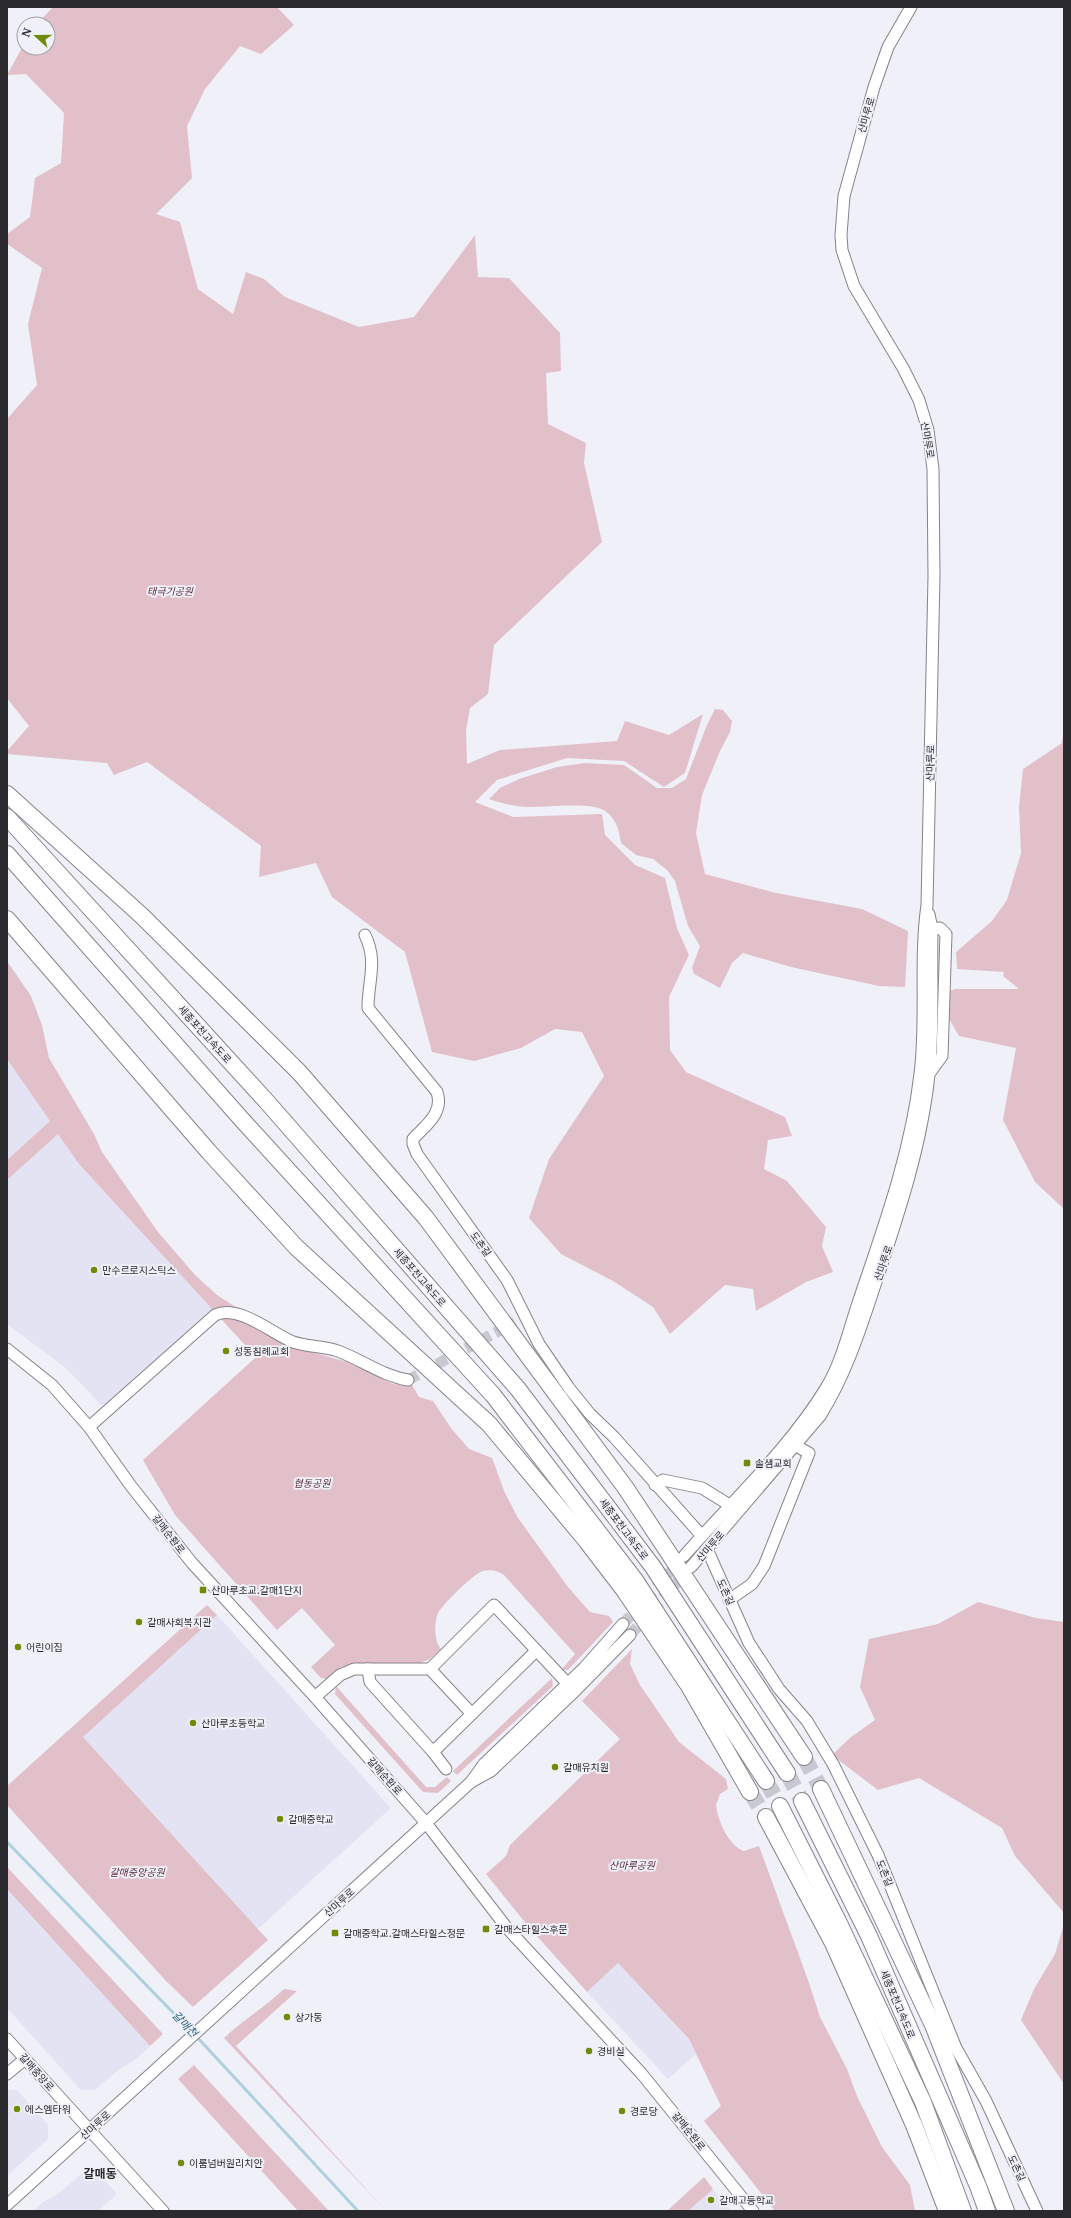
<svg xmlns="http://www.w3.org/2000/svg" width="1071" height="2218" font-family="'Noto Serif','Noto Sans KR',serif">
	<rect width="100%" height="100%" fill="#f0f0f9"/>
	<g fill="#e4e3f3">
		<polygon points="7,1059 50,1121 7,1160"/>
		<polygon points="58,1133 79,1164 213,1310 108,1405 101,1405 66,1368 7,1324 7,1180"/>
		<polygon points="217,1615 391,1808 258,1929 83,1737"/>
		<polygon points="7,1889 150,2046 136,2059 117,2071 95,2090 81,2090 7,2008"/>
		<polygon points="618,1963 689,2039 696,2054 668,2079 587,1992"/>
		<polygon points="7,2090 17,2090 48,2125 48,2139 7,2176"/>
		<polygon points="83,2172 97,2172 117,2194 98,2211 33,2211 43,2202 62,2191"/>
		<polygon points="713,2189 731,2211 688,2211"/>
	</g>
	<g fill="#e2c0ca">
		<polygon points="53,7 277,7 294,25 261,54 240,46 205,89 187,126 192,178 156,214 180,222 198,289 233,314 246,272 264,279 285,297 359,327 414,317 475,235 478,277 509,278 560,333 561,371 546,373 548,424 586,443 584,463 602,542 494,645 488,694 470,708 466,731 467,764 500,750 617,741 625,721 669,735 703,714 685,773 664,787 624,761 567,758 497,780 475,802 513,817 602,814 605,835 635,865 665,878 677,928 689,955 669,997 670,1050 686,1072 785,1117 792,1136 768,1140 764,1169 787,1181 826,1227 822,1246 833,1272 806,1282 756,1311 753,1289 725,1285 670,1334 653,1307 613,1281 561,1254 529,1218 549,1159 604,1076 582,1032 555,1029 521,1048 474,1061 432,1052 405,952 332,897 316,863 259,877 261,846 147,762 114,775 107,763 7,754 7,751 29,726 7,698 7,419 37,385 28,324 42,268 7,244 7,234 30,217 35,178 61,163 64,113 26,74 7,75 24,44 24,48 48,48 48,24 37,24"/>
		<path d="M715,709L723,710L732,721L730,732L720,751L702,795L696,833L705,874L776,893L862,909L908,931L905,987L879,986L791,967L743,953L732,963L720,988L694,974L692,968L700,946L688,926L675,881L667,870L653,859L636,855L621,843C619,831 617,819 605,811C592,802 548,807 532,807C517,807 503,804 489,799L500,788L519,779L557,767L585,763L624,765L657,788H672L686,779L707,725Z"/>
		<polygon points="1064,726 1064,1209 1035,1182 1003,1120 1016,1048 959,1036 948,1017 950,991 955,989 1019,989 1003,976 1004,972 957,969 956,952 992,921 1007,900 1021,853 1019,807 1023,769 1062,743"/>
		<polygon points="7,961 31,996 42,1025 49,1058 94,1134 102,1152 158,1232 196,1276 217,1295 242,1311 227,1306 213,1310 79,1164 58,1134 7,1180 7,1160 50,1121 7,1059"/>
		<path d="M224,1317L235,1318L293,1347L348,1362L393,1384L412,1385L419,1397L433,1401L451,1428L469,1449L492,1458L505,1493L518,1518L568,1587L590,1612L609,1616L613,1622L568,1670H561L575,1654L504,1575C498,1571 491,1569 483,1571C473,1574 443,1604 438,1613C434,1622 434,1642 441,1649L430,1659L420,1663L352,1664L341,1667L328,1679L321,1678L311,1667L335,1645L302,1608L277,1630L175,1515L143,1460L256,1357L221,1319Z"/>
		<polygon points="978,1602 1036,1618 1064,1622 1064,1913 1015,1856 1002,1828 919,1778 878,1790 832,1755 851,1737 875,1720 860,1687 869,1639 938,1624"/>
		<polygon points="207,1605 217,1615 83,1737 268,1940 193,2007 166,1981 7,1805 7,1786"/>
		<path d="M632,1649L630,1664L640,1685L679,1742L726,1779L728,1789L720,1794L716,1805C718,1821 728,1845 744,1851L759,1846L808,1980L820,2017L847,2069L857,2096L882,2147L910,2185L915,2211H775L704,2121L721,2106L689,2039L618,1963L587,1992L528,1926L486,1874L506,1856L510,1845L620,1739L582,1701Z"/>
		<polygon points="552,1678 553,1686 457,1775 453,1771"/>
		<polygon points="336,1686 426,1787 435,1787 447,1777 451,1781 438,1793 423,1792 335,1694"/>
		<polygon points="7,1867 163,2034 150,2046 7,1889"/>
		<polygon points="1064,1924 1064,2084 1021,2020 1034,1989 1055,1954"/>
		<path d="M284,1989L297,1991L236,2046L386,2211L224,2038C243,2020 265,2007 284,1989Z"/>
		<polygon points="194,2065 329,2211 298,2211 178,2079"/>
		<polygon points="704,2177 713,2189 688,2211 667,2211"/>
	</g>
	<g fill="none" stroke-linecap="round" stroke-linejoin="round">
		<g stroke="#aed0dd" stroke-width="3">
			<polyline points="7,1842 192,2032"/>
			<polyline points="196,2036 358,2211"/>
		</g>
		<g stroke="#c8c8d0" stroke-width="11" stroke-dasharray="11 5.5" stroke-linecap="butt">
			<polyline points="408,1380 515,1322"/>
			<polyline points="623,1624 681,1560"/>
			<polyline points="630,1635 687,1571"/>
		</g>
		<g stroke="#c8c8d0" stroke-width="16" stroke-dasharray="16 8" stroke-linecap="butt">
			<polyline points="804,1757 821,1789"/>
			<polyline points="787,1773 802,1801"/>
			<polyline points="766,1781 780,1806"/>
			<polyline points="750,1792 766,1817"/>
		</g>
		<g stroke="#84838c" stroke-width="13">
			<g id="minor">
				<polyline points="926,929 940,928 946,934 942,1056 929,1074"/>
				<path d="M365,935C378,962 368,980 368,1008L437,1092C444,1113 426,1125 413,1139V1144L417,1154L507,1280L539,1344L569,1388L590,1414L614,1437L702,1536"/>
				<polyline points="7,1349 52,1385 89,1427 131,1486 192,1563 315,1697 426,1823 507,1928 641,2073 753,2211"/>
				<path d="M89,1427L215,1315C239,1304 271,1333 293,1342C308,1347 324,1346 338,1351C362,1360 383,1376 408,1380"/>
				<polyline points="655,1485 663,1480 702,1488 736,1509"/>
				<polyline points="707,1549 749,1643 779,1689 807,1721 833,1764 878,1855 956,2048 986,2101 1037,2211"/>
				<path d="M684,1556C732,1501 788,1450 826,1388C842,1362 849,1329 859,1300C884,1226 911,1152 920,1074C927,1018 919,961 927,905L934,577L933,469L928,430L919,400L903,368L854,286L842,250L841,235L844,196L874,87L888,47L911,7"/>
				<path d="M691,1567L820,1416C847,1373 861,1327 877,1279C899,1213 922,1144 929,1074C934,1026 931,977 932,929L929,914"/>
				<polyline points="729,1600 752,1584 764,1566 809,1453 789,1442"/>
				<polyline points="623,1624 584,1668 484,1764 471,1782 491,1771 576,1690 630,1635"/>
				<polyline points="368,1669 370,1682 433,1752 536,1651"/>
				<polyline points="430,1669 472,1714"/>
				<polyline points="315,1697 340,1675 354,1669 430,1669 494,1605 568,1684"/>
				<polyline points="433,1752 446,1769"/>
				<polyline points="7,2039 163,2211"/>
				<polyline points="7,2074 25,2059"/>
				<polyline points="7,2205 471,1782"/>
			</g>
		</g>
		<g stroke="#84838c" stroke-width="18">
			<g id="highway">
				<polyline points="7,794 142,916 299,1072 426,1218 625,1487 804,1757"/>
				<polyline points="7,817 268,1103 518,1389 653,1567 787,1773"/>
				<polyline points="7,854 244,1122 493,1395 635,1580 766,1781"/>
				<polyline points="7,919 209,1152 296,1247 489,1424 585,1539 624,1590 689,1686 750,1792"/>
				<polyline points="821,1789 933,2025 1006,2211"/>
				<polyline points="802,1801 869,1936 978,2186 987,2211"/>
				<polyline points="780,1806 838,1921 923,2102 963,2211"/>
				<polyline points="766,1817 833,1943 914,2125 947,2211"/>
			</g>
		</g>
		<use href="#minor" stroke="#fff" stroke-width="11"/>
		<use href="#highway" stroke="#fff" stroke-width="16"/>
	</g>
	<g fill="#6e8b06" stroke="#f0f0f9" stroke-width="1.5">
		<circle cx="94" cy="1270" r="4"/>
		<circle cx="226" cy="1351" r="4"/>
		<rect x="743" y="1459" width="8" height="8" rx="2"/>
		<rect x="199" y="1586" width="8" height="8" rx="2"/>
		<circle cx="139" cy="1622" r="4"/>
		<circle cx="18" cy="1647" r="4"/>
		<circle cx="193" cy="1723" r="4"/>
		<circle cx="555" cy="1767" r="4"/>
		<circle cx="280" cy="1819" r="4"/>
		<rect x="482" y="1925" width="8" height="8" rx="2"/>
		<rect x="331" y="1929" width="8" height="8" rx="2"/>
		<circle cx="287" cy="2017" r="4"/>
		<circle cx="589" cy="2051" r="4"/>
		<circle cx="17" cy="2109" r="4"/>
		<circle cx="622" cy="2111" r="4"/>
		<circle cx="181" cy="2163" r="4"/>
		<circle cx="711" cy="2200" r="4"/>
	</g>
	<g text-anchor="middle" stroke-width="4" stroke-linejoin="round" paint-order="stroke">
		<g font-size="10" fill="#2a292d" stroke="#f0f0f9">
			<text transform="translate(866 115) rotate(-74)" y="4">산마루로</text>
			<text transform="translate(928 440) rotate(80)" y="4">산마루로</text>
			<text transform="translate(930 763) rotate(-89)" y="4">산마루로</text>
			<text transform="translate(205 1034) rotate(48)" y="4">세종포천고속도로</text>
			<text transform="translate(481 1244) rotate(54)" y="4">도촌길</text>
			<text transform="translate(883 1263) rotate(-71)" y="4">산마루로</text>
			<text transform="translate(420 1277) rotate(49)" y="4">세종포천고속도로</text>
			<text transform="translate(624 1529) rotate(53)" y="4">세종포천고속도로</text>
			<text transform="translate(169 1534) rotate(52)" y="4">갈매순환로</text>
			<text transform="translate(710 1546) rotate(-49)" y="4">산마루로</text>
			<text transform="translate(726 1592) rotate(66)" y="4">도촌길</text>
			<text transform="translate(385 1776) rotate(48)" y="4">갈매순환로</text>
			<text transform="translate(885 1873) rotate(68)" y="4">도촌길</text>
			<text transform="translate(339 1902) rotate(-42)" y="4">산마루로</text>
			<text transform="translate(898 2004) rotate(67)" y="4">세종포천고속도로</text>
			<text transform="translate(37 2072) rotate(48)" y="4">갈매중앙로</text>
			<text transform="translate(95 2125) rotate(-42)" y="4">산마루로</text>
			<text transform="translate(689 2131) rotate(51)" y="4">갈매순환로</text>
			<text transform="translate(1017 2168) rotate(65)" y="4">도촌길</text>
		</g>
		<g font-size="10" font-style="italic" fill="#582a3b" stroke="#f0f0f9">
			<text x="170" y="595">태극기공원</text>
			<text x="312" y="1487">협동공원</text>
			<text x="632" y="1869">산마루공원</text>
			<text x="137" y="1876">갈매중앙공원</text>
		</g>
		<g font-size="10" fill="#2a292d" stroke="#f0f0f9" text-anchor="start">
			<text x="102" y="1274">만수르로지스틱스</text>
			<text x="234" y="1355">성동침례교회</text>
			<text x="755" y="1467">솔샘교회</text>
			<text x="211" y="1594">산마루초교.갈매1단지</text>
			<text x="147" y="1626">갈매사회복지관</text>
			<text x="26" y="1651">어린이집</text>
			<text x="201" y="1727">산마루초등학교</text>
			<text x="563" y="1771">갈매유치원</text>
			<text x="288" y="1823">갈매중학교</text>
			<text x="494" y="1933">갈매스타힐스후문</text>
			<text x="343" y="1937">갈매중학교.갈매스타힐스정문</text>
			<text x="295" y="2021">상가동</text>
			<text x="597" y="2055">경비실</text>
			<text x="25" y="2113">에스엠타워</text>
			<text x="630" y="2115">경로당</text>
			<text x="189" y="2167">이룸넘버원리치안</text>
			<text x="719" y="2204">갈매고등학교</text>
		</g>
		<g font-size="11" font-style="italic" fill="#1f5e73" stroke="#f0f0f9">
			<text transform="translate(185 2024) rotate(46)" y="4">갈매천</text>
		</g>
		<g font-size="12" font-weight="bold" fill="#2a292d" stroke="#f0f0f9">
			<text x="100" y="2178">갈매동</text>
		</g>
	</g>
	<rect width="1071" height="2218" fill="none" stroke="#2a292d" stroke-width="16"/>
	<g transform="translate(36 36) rotate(291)"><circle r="19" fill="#f0f0f9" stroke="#a1a0a7"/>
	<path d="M0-3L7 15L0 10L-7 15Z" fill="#6e8b06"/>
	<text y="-6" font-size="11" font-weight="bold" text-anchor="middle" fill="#2a292d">N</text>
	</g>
</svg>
